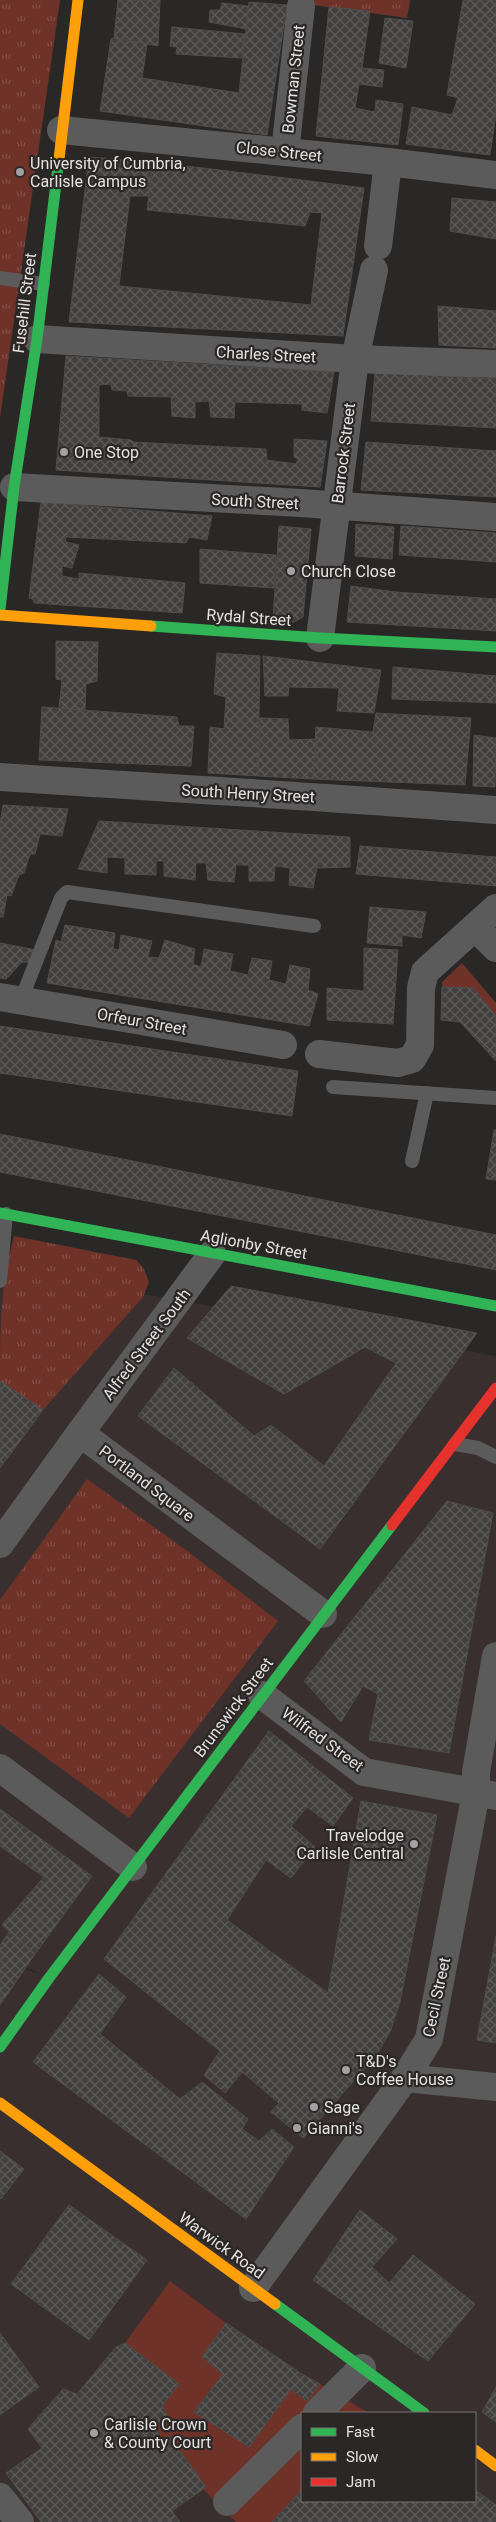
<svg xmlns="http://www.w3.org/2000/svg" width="496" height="2522" font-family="Roboto,sans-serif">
	<defs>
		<pattern id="park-tufts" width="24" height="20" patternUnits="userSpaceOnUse" patternTransform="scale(1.25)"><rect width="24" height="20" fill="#6f3228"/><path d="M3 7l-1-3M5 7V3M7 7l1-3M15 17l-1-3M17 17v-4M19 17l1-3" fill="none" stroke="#834f47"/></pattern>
		<pattern id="building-cross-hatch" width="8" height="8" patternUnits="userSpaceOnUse" patternTransform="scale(1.25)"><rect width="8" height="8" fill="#41403f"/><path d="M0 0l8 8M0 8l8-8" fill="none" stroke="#5c5b5a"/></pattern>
	</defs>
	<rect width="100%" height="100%" fill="#292827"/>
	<path fill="#382f2e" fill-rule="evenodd" d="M0,1269L496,1356V2522H0V1961L43,1975L0,1955ZM302,2413H475V2501H302Z"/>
	<g fill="#6f3228">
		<polygon points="462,963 496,1003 496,1016 473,988 442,987 442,982"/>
		<polygon points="170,2281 226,2323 202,2357 223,2374 194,2412 249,2446 291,2389 307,2401 320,2384 369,2413 302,2413 302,2490 272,2522 236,2522 203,2489 206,2487 169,2437 164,2446 155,2427 167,2414 162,2406 179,2384 125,2343"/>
	</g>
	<g fill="url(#park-tufts)">
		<polygon points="0,0 60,0 0,418"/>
		<polygon points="292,0 410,0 407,18 292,2"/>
		<path d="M14,1236L136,1260L144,1269L149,1282L143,1297L43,1410L0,1382C0,1328 0,1289 14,1236Z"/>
		<polygon points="87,1479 186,1550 278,1621 129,1818 0,1724 0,1600"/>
	</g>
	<g fill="url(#building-cross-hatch)" stroke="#4e4d4c">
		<polygon points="118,0 160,0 158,46 114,38"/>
		<polygon points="463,0 496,0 496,114 490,155 406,144 412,107 452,115 458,98 447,95"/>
		<polygon points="249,2 287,5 267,135 100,111 111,39 114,38 147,44 142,78 239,93"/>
		<polygon points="222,3 248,6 246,29 209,22 210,10 220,10"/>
		<polygon points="329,7 370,11 362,68 384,70 382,87 359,84 355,108 375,112 376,100 403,104 398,145 316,136"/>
		<polygon points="385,18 413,21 406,68 379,63"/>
		<polygon points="172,27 245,34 242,58 176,54 177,47 170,46"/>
		<polygon points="89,157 153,162 149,196 130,196 119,286 311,305 322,213 310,212 310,181 364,188 343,336 69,322"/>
		<polygon points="153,162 310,181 310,212 305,226 147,210"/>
		<polygon points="452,198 496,202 496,239 450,231"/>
		<polygon points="438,306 496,311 496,348 439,345"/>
		<polygon points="66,356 334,372 327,413 302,410 302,404 235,402 234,418 211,417 209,401 195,402 195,418 172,416 171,397 128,396 127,391 112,390 111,384 99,385 99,437 131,440 133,442 266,449 267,460 296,464 298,459 294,457 294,439 327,441 320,487 56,470"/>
		<polygon points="375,372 496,379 496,428 371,421"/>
		<polygon points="366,442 496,451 496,497 361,490"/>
		<polygon points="41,502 212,516 207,540 189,537 186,543 65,537 66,542 79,545 72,568 62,566 62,576 79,579 79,573 185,583 182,613 34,603 33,599 29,598"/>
		<polygon points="356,524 394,527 392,559 355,556"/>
		<polygon points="279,526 311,529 303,617 294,622 273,619"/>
		<polygon points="401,526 496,533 496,562 399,555"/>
		<polygon points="200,549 276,555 274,588 200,583"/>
		<polygon points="351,586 396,592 496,599 496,631 347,622"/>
		<polygon points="56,641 98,642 97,681 86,684 85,711 59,709 62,680 56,679"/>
		<polygon points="217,653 260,656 258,776 208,773 210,727 224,729 226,697 214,694"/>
		<polygon points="263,656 381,670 374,713 337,711 339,688 289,687 288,696 265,696"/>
		<polygon points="393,667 496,676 496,703 392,699"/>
		<polygon points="42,707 177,717 179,726 194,726 191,766 39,760"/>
		<polygon points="376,713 471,718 465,785 313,779 316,727 373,732"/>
		<polygon points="260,718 288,719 289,740 316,739 313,779 258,776"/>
		<polygon points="474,735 496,738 495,787 473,786"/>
		<polygon points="3,805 68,809 62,836 40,834 35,854 30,854 24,873 19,875 11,896 7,895 3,917 0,917 0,823"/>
		<polygon points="99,821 350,837 350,867 317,868 313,888 289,885 290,868 275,866 274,881 249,881 249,865 236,865 234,882 208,880 206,863 196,863 195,880 164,876 164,861 156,861 156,875 125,874 125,858 107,857 107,873 78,869"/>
		<polygon points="360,846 496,857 496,886 356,874"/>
		<polygon points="370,907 426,912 421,938 402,935 402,946 367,943"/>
		<polygon points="65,925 115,933 113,949 119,950 121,935 152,941 148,957 159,958 165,940 195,949 193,964 201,967 204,949 233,954 230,971 248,975 252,958 272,961 269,980 286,984 290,965 310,969 308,990 318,994 309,1026 47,983 56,940 61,942"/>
		<polygon points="0,943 36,950 33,962 22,962 6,979 0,978"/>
		<polygon points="364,948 398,950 393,1024 327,1020 327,988 364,991"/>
		<polygon points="442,987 473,988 496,1016 496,1061 460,1022 441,1020"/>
		<polygon points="0,1026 298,1071 292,1116 0,1073"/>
		<polygon points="494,1130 496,1130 496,1180 486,1179"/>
		<polygon points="0,1134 496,1235 496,1270 0,1172"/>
		<polygon points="231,1286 477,1333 320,1549 138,1416 174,1368 254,1436 271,1425 324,1466 396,1363 365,1347 284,1394 187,1338"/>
		<polygon points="0,1381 43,1410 0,1468"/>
		<polygon points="447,1501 493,1513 449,1753 369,1740 378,1694 363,1686 341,1722 304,1681"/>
		<polygon points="269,1731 353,1798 333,1826 307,1807 291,1826 315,1847 291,1878 266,1860 227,1920 328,1993 361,1801 437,1815 400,2002 390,2032 376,2056 303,2138 271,2112 279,2103 242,2072 225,2093 204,2075 220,2051 104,1959"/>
		<polygon points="0,1809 92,1876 35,1954 2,1925 44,1877 0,1846"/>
		<polygon points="9,1932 35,1954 0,2005 0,1945"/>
		<polygon points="496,1936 496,2043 477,2040"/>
		<polygon points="99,1974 126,1997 100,2034 180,2099 202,2082 248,2119 242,2129 259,2141 272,2129 294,2147 246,2219 33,2062"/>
		<polygon points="0,2151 24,2169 1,2199 0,2198"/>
		<polygon points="69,2205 147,2260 89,2340 11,2284"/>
		<polygon points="360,2210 397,2239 372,2267 389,2283 413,2255 475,2304 428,2361 313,2280"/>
		<polygon points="226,2323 302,2374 320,2384 307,2401 291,2389 249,2447 194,2412 223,2374 202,2357"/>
		<polygon points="0,2333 39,2387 0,2415"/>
		<polygon points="125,2343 179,2384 162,2406 167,2414 155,2427 164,2446 169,2436 206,2487 172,2511 180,2522 41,2522 6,2473 42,2448 28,2429 63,2389 77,2394 116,2347"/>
		<polygon points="496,2387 496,2422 482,2412"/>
		<polygon points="302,2490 302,2501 475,2501 475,2490 496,2505 496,2522 272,2522"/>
	</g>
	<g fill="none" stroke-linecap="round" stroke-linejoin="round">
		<g stroke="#5c5b5b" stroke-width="14">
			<polyline points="0,278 43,284"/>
			<polyline points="21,1000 61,898 67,892 314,926"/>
			<polyline points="333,1087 496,1098"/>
			<polyline points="412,1161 427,1093"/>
			<polyline points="0,1281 6,1214"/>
			<polyline points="455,1444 478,1448 496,1457"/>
		</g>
		<g stroke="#5c5b5b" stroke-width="28">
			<polyline points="61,130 388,162 496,175"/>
			<polyline points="285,152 301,6"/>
			<polyline points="378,246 388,162"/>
			<polyline points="37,339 355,359 496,364"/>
			<polyline points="14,487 301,503 496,517"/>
			<polyline points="320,638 355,359 374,270"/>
			<path d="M0,777C165,788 331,797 496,810"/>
			<polyline points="475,927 496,948"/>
			<polyline points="0,997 283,1045"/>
			<polyline points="319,1054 398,1063 412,1059 420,1045 421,988 425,972 496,908"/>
			<polyline points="80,1433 212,1254"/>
			<polyline points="0,1544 80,1433 323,1614"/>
			<polyline points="262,1695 364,1772 496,1796"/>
			<polyline points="0,1768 133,1867"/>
			<polyline points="405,2078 496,2087"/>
			<polyline points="253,2288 405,2078 429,2039 476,1793 476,1772 496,1656"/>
			<polyline points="317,2413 362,2368"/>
			<polyline points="0,2497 20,2522"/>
			<polyline points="227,2502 302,2428"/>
		</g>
		<g stroke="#30b455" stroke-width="11">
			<polyline points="0,609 14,487 37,339 59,159"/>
			<polyline points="151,626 320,638 496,647"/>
			<polyline points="0,1213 496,1306"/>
			<polyline points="0,2047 49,1978 392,1525"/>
			<polyline points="275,2304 424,2413"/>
		</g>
		<g stroke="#ff9f0a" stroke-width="11">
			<polyline points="59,159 78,0"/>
			<polyline points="0,615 151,626"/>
			<polyline points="0,2103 275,2304"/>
			<polyline points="475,2450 496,2466"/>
		</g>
		<polyline stroke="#e5322d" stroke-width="11" points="392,1525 496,1388"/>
	</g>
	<g fill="#a3a1a1" stroke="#2a2726" stroke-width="2">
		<circle cx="20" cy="172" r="5"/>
		<circle cx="64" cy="452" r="5"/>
		<circle cx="291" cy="571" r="5"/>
		<circle cx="414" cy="1844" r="5"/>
		<circle cx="346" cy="2070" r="5"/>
		<circle cx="314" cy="2107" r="5"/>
		<circle cx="297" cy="2128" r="5"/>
		<circle cx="94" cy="2433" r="5"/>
	</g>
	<g text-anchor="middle" stroke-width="4.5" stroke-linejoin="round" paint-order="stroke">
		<g font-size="16" fill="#e5e2e2" stroke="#2a2726">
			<text transform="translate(293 79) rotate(-84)" y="6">Bowman Street</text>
			<text transform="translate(279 151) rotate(6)" y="6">Close Street</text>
			<text transform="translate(24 303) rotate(-83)" y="6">Fusehill Street</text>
			<text transform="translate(266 354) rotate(3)" y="6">Charles Street</text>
			<text transform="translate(343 453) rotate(-83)" y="6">Barrock Street</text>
			<text transform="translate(255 501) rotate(3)" y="6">South Street</text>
			<text transform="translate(249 617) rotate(4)" y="6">Rydal Street</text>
			<text transform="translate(248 793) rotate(3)" y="6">South Henry Street</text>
			<text transform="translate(142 1021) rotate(10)" y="6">Orfeur Street</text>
			<text transform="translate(254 1244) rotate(10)" y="6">Aglionby Street</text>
			<text transform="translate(146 1344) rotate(-53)" y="6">Alfred Street South</text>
			<text transform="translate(147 1483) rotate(37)" y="6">Portland Square</text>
			<text transform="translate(233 1707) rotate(-53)" y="6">Brunswick Street</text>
			<text transform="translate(323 1739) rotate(36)" y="6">Wilfred Street</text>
			<text transform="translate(436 1997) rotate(-78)" y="6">Cecil Street</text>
			<text transform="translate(222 2245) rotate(36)" y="6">Warwick Road</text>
		</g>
		<g font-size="16" fill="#e5e2e2" stroke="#2a2726" text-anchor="start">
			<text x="30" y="169">University of Cumbria,<tspan x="30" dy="18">Carlisle Campus</tspan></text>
			<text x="74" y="458">One Stop</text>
			<text x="301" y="577">Church Close</text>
			<text x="404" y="1841" text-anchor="end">Travelodge<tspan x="404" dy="18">Carlisle Central</tspan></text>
			<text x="356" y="2067">T&amp;D's<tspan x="356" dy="18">Coffee House</tspan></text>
			<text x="324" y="2113">Sage</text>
			<text x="307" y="2134">Gianni's</text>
			<text x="104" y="2430">Carlisle Crown<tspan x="104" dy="18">&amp; County Court</tspan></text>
		</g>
	</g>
	<rect x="301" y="2412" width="175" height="90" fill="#2a2726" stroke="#757271"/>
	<rect x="311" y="2428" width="25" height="8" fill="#30b455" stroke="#757271"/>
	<text x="346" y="2437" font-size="15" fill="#e5e2e2">Fast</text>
	<rect x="311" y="2453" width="25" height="8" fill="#ff9f0a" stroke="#757271"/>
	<text x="346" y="2462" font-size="15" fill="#e5e2e2">Slow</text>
	<rect x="311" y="2478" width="25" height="8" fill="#e5322d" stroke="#757271"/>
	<text x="346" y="2487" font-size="15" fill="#e5e2e2">Jam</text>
</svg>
